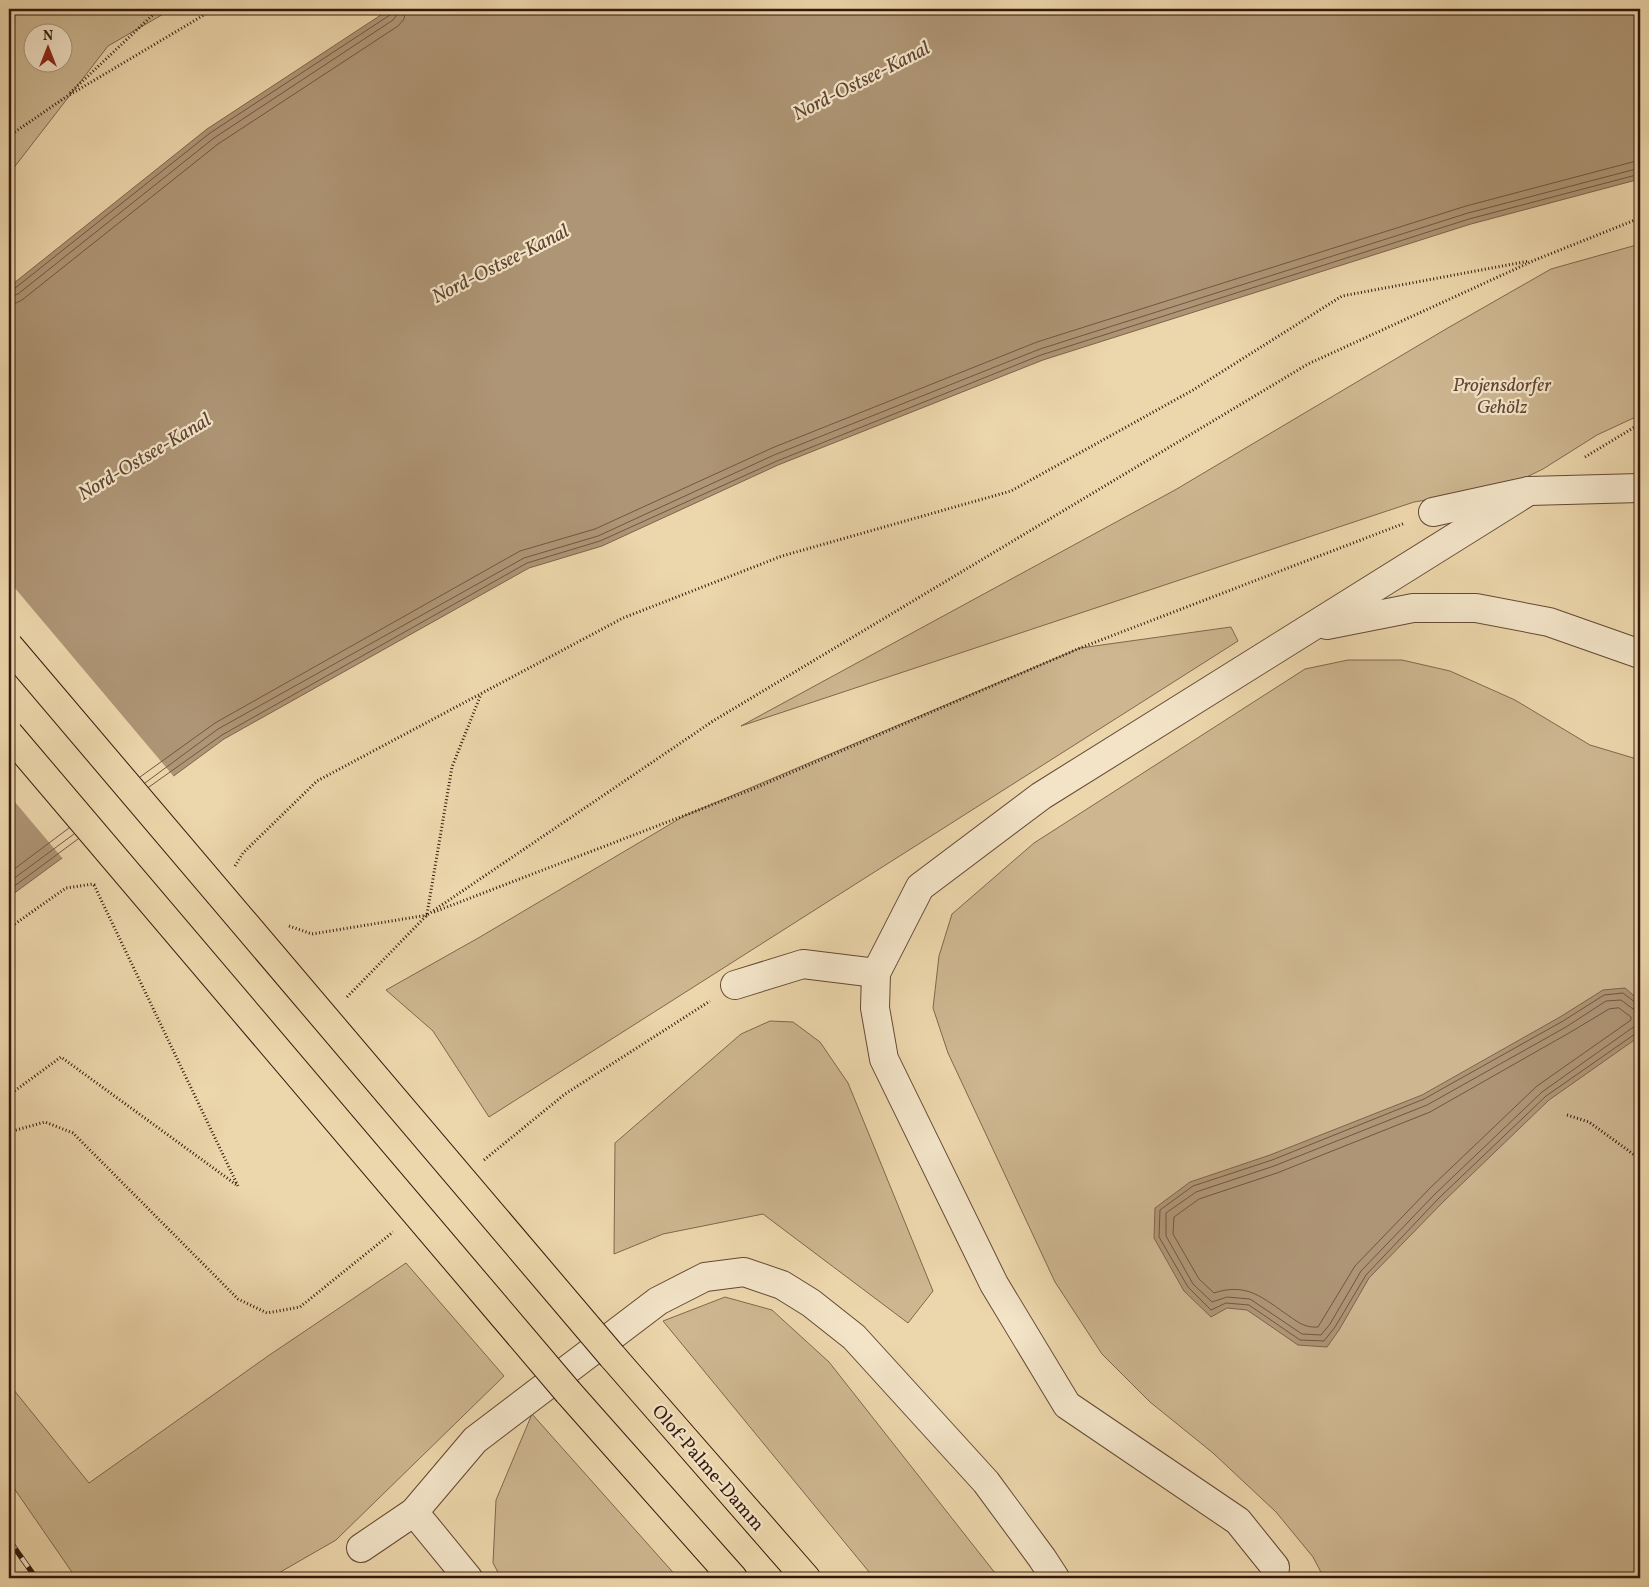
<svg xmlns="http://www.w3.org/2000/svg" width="1649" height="1587" font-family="Vollkorn,serif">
	<rect width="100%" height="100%" fill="#ecd6ab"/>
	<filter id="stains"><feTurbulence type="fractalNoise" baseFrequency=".004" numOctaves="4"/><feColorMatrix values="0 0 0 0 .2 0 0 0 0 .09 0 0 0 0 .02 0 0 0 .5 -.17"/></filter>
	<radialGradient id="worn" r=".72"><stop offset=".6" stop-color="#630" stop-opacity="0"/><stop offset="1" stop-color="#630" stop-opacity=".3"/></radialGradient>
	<g fill="#cdb690" stroke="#81674e" fill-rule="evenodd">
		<path d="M9,9H172L108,46L9,174ZM62,32V62H32V32Z"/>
		<polygon points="1640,244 1640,415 1597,435 1543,469 1506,487 1414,502 741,726 1175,490 1446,329 1551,269"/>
		<polygon points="1231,627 1238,641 489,1117 433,1031 386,990 480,937 684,816 1080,648"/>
		<polygon points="1348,660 1402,660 1450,671 1515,700 1590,745 1640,760 1640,1578 1324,1578 1313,1557 1276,1512 1213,1453 1150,1402 1102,1354 1055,1282 948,1053 933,1008 939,956 952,914 1034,843 1305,669"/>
		<polygon points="770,1021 793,1022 820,1042 848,1083 933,1291 908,1323 763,1214 663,1234 614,1254 615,1143 741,1034"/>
		<polygon points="406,1263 504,1376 336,1540 270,1578 76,1578 9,1481 9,1384 89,1483 268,1356"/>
		<polygon points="725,1297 772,1310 829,1362 999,1578 874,1578 663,1321"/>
		<polygon points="532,1414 678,1578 501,1578 493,1563 496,1500"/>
	</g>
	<g fill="#ae9575" stroke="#7e634b">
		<polygon points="390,9 1640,9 1640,179 1471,224 1043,360 778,465 602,546 529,568 224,739 9,897 9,287 207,129"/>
		<polygon points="1625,988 1640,1001 1640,1036 1549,1100 1443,1202 1369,1278 1339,1330 1327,1347 1298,1345 1247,1310 1227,1308 1211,1317 1184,1291 1154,1238 1155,1208 1190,1182 1270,1155 1422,1095 1560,1017 1603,990"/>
	</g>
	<polygon fill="#ecd6ab" points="9,581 175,778 63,859 9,795"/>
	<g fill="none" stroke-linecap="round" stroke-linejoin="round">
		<g stroke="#725641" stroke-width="1">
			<polyline points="9,290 14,289 210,133 390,15 392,9"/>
			<polyline points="9,297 18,294 214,138 393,20 397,15 399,9"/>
			<polyline points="9,304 16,303 22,300 218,144 398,26 404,19 406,9"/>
			<polyline points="140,777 215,723 520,551 595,529 772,448 1037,342 1466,206 1640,160"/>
			<polyline points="145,783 218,729 524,558 598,536 774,455 1040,349 1468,213 1640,168"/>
			<polyline points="149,787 222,735 527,563 600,541 777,461 1041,355 1469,219 1640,174"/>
			<polyline points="9,873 69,828"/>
			<polyline points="9,882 74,834"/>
			<polyline points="9,890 78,839"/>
			<polyline points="1640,1004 1636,1003 1623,993 1604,995 1563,1021 1424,1099 1272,1160 1193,1186 1160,1210 1159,1237 1188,1287 1211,1310 1226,1303 1249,1305 1300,1340 1324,1341 1335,1327 1366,1275 1439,1198 1546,1096 1635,1034 1640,1033"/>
			<path d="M1619,1008L1631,1017V1020L1537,1086L1430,1188L1355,1266L1318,1327C1306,1328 1299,1323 1289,1316C1263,1298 1247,1282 1214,1293L1199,1279L1173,1234L1174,1217L1199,1199L1277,1173L1430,1112L1569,1033L1609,1009Z"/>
			<polyline points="1640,1010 1633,1009 1621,1000 1606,1001 1566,1027 1427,1105 1274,1166 1196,1192 1166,1213 1166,1236 1193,1284 1212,1302 1227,1297 1250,1299 1302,1334 1321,1335 1330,1324 1361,1271 1435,1194 1542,1092 1632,1028 1640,1026"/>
		</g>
		<g stroke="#634834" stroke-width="30">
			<g id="minor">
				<polyline points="1433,512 1529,491 1640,488"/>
				<polyline points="1327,625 1413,608 1476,608 1549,622 1640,654"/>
				<polyline points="735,985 803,964 876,973"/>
				<polyline points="414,1512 468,1578"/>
				<polyline points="361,1548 414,1512 475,1440 658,1301 705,1277 744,1272 782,1285 811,1303 854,1337 986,1482 1042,1558 1055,1578"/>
				<polyline points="1274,1578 1275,1567 1238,1521 1067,1405 994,1284 884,1059 875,1008 876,973 920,887 1041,796 1529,491"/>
			</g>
		</g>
		<g stroke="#35180d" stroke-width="30">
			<g id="highway">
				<polyline points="612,1356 806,1578"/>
				<polyline points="568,1392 733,1578"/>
			</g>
		</g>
		<g stroke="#35180d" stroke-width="3" stroke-dasharray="1 2.5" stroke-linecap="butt">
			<polyline points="70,93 159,9"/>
			<polyline points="9,136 66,97 214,9"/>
			<polyline points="1585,457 1633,428 1640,425"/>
			<polyline points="235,866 243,853 317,781 623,618 782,556 1011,491 1193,390 1342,296 1529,261"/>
			<polyline points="434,912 753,789 1080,648 1405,523"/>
			<polyline points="427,914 452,767 481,694"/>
			<polyline points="289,926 312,934 428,915"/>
			<polyline points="9,928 66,888 93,884 95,885"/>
			<polyline points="347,997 427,915 713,721 1308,364 1535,260 1640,218"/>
			<polyline points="9,1095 61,1057 238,1186 94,885"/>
			<polyline points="1567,1115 1589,1122 1640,1159"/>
			<polyline points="9,1132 45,1122 73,1133 238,1299 267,1313 300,1307 393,1232"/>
			<polyline points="484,1160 565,1094 710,1001"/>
		</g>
		<use href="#minor" stroke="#f3e4c8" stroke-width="28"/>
		<use href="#highway" stroke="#ecd6ab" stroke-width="28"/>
		<g stroke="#35180d" stroke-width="5.5">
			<polyline id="rail" points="9,1540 36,1578"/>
		</g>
		<use href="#rail" stroke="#f3e4c8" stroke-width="4" stroke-dasharray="11" stroke-linecap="butt"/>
		<g stroke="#35180d" stroke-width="30" stroke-linecap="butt">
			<g id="highway-bridge">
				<polyline points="9,646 612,1356"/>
				<polyline points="9,734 568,1392"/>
			</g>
		</g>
		<use href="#highway-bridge" stroke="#ecd6ab" stroke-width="28"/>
	</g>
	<g text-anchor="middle" stroke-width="4.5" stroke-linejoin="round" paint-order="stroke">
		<g font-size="19" font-style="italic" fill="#634734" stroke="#f3e4c8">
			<text x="1502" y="391">Projensdorfer<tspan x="1502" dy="22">Gehölz</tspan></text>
		</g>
		<g font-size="19" fill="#35180d" stroke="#f3e4c8">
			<text transform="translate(709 1467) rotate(49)" y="7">Olof-Palme-Damm</text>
		</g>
		<g font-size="20" font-style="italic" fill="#5f4431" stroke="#f3e4c8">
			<text transform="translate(861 80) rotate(-27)" y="7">Nord-Ostsee-Kanal</text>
			<text transform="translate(500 263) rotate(-27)" y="7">Nord-Ostsee-Kanal</text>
			<text transform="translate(144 456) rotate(-31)" y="7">Nord-Ostsee-Kanal</text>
		</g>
	</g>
	<rect width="1649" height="1587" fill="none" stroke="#ecd6ab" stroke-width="30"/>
	<rect x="10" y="10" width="1629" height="1567" fill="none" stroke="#35180d" stroke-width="2.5"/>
	<rect x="15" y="15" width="1619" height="1557" fill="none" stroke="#35180d"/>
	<g transform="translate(48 48)"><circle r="24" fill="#f3e4c8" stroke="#a7927d"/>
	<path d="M0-4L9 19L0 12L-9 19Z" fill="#8f2418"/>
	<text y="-8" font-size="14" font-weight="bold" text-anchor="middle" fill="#35180d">N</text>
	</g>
	<rect width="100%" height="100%" filter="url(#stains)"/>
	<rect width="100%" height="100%" fill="url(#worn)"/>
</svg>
